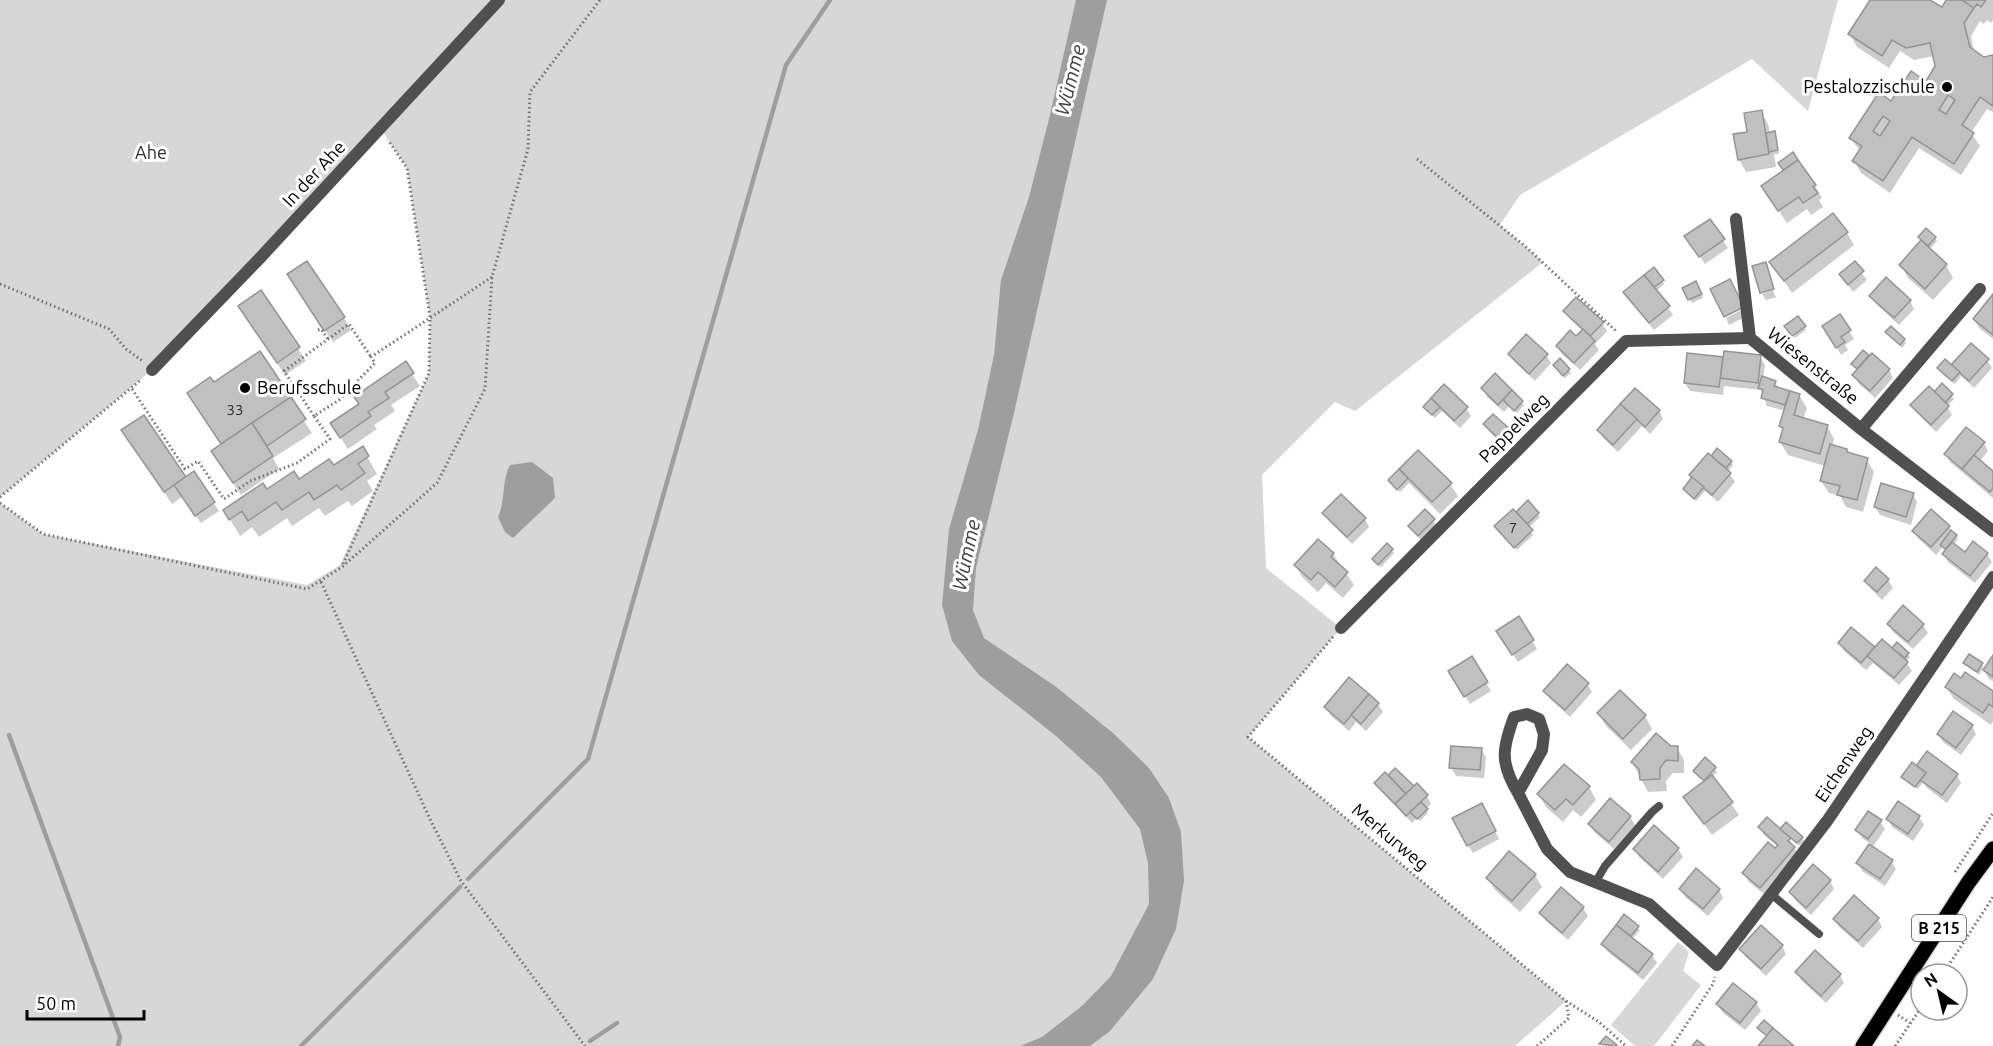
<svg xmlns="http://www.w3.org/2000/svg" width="1993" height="1046" font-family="Ubuntu,sans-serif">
	<rect width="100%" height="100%" fill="#fff"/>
	<g fill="#d7d7d7">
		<polygon points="0,0 1838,0 1808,111 1752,59 1520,195 1500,225 1543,262 1355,411 1335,402 1262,475 1266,568 1341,628 1248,737 1566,1001 1515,1046 0,1046 0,503 43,534 307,585 340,565 429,373 430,317 407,168 381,129 152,370 0,497"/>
		<polygon points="1678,942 1689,952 1683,971 1701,985 1654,1046 1635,1046 1611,1025"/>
	</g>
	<g fill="#9e9e9e">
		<polygon points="1076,0 1107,0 1014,413 976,568 973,610 984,638 1055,686 1113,733 1149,768 1169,798 1181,832 1184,881 1176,929 1153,979 1110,1031 1090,1046 1020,1046 1042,1037 1083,1005 1111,976 1149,904 1148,863 1140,829 1101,777 1056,736 979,675 952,641 942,605 949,529 978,430 994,355 1001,280 1029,197 1049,119"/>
		<path d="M532,462L553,478L555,498L513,538L505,532L498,517C506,500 501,482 510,465Z"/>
	</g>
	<g fill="#0003">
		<polygon points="1872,0 1931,0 1930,2 1942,9 1946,0 1993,0 1993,20 1991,23 1987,20 1984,24 1980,21 1971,36 1974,52 1984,58 1993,56 1993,112 1987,109 1971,133 1980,146 1961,175 1919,148 1890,193 1861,173 1854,161 1860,152 1851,138 1892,103 1926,83 1936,66 1934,56 1914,60 1900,51 1889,68 1857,47 1850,34"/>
		<polygon points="1761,112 1768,124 1770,134 1776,137 1779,154 1774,154 1776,167 1746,172 1739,159"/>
		<polygon points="1792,154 1815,186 1822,198 1819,200 1823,207 1811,215 1807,209 1787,223 1763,187 1785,171 1780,163"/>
		<polygon points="1709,221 1728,248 1705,264 1691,244"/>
		<polygon points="1847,233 1854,245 1792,293 1771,262"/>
		<polygon points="1920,238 1935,238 1937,241 1929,250 1946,265 1953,278 1933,300 1908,278 1901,265 1922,242"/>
		<polygon points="1854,263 1867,280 1853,292 1841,275"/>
		<polygon points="1662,281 1664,284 1656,291 1673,315 1654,330 1630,300"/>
		<polygon points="1696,283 1703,298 1692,303 1684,289"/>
		<polygon points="296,287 344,318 351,330 333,342"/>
		<polygon points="1773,290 1775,296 1777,297 1766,300 1762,294"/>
		<polygon points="261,292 306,361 285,375 247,319"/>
		<polygon points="1871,296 1910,301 1914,309 1899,325 1876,304"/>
		<polygon points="1993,296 1993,339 1979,328 1974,320"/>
		<polygon points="1744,309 1747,316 1729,325 1726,318"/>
		<polygon points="1565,311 1602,323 1607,331 1595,344 1599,350 1580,370 1562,354 1558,346 1577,338 1583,331 1570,319"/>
		<polygon points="1840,316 1854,339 1845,345 1848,350 1841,355 1824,326"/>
		<polygon points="1804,327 1806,330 1795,338 1788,330"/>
		<polygon points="1887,332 1904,340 1906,343 1902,348"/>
		<polygon points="1863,352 1869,358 1889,370 1893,378 1875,398 1858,383 1854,375 1858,370 1853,364"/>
		<polygon points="259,353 312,433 273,458 279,469 241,495 220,464 222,445 196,406 213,384"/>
		<polygon points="1510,354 1546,355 1551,363 1535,381 1515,362"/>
		<polygon points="1689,355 1724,359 1760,357 1765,365 1763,378 1775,382 1779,389 1791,395 1799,395 1807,408 1803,419 1827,426 1834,439 1832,447 1846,450 1849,455 1867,460 1874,472 1863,512 1846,507 1840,496 1829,493 1821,481 1825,466 1788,455 1780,442 1783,431 1781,426 1785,411 1767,406 1761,390 1724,386 1723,395 1690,391 1685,383"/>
		<polygon points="1987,360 1992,368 1974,388 1961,376 1955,384 1941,372 1956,371"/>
		<polygon points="1557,369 1569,370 1571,373 1565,378"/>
		<polygon points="412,374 420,386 391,405 395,411 374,425 377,429 348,449 332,424"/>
		<polygon points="1495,376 1524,405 1517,413 1509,406 1504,412 1487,397 1483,389"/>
		<polygon points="1942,385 1954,399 1947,406 1952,415 1936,432 1917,413 1912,405 1934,394"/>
		<polygon points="1444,387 1466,408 1471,416 1460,428 1442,411 1435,418 1427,410"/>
		<polygon points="1659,411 1663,419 1650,434 1642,426 1618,452 1604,439 1599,431"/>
		<polygon points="1485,424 1509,431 1514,439 1506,448 1490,432"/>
		<polygon points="131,443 186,479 194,473 219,511 201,523 182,497 172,504"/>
		<polygon points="1984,443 1988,451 1980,461 1993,472 1993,498 1950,462 1946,454"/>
		<polygon points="362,448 377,474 367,481 373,491 352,506 348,501 325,516 319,508 292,526 287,518 259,537 252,527 240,536 225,511 267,491 334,467"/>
		<polygon points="1418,452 1450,484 1458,496 1440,514 1409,483 1400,492 1392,484"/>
		<polygon points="1708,455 1731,462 1733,465 1728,472 1735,482 1718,502 1705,491 1696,501 1684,489"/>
		<polygon points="1913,494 1917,502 1911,525 1880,515 1875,507"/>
		<polygon points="1528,503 1540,517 1528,528 1533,535 1517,550 1498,530"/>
		<polygon points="1324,513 1365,519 1369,527 1352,544 1329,521"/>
		<polygon points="1433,520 1438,528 1423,543 1410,526"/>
		<polygon points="1949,527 1958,539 1953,545 1965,554 1987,554 1992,562 1975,583 1948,562 1944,554 1946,551 1942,548 1936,555 1919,539 1914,531"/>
		<polygon points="1318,541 1333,554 1354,585 1343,598 1326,583 1318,592 1303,578 1295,565"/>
		<polygon points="1392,550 1394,553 1381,567 1375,562"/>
		<polygon points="1876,569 1888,580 1893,588 1882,600 1871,589 1866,581"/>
		<polygon points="1518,618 1537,649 1518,662 1503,639"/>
		<polygon points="1889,624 1923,625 1928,633 1913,649 1893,632"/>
		<polygon points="1839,643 1892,650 1897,644 1910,657 1906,662 1912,671 1899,685 1873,663 1866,670 1844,651"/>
		<polygon points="1471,658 1491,691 1470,704 1450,671"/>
		<polygon points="1993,658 1993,681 1989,679 1983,668 1979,675 1965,663 1981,664 1985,670"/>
		<polygon points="1962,680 1993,693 1993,721 1991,725 1954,699 1946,687"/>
		<polygon points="1587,684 1592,692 1570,717 1550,699 1545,691"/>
		<polygon points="1378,704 1383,712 1366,731 1356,722 1349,731 1330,715 1326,707"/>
		<polygon points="1599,714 1645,716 1652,729 1631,750 1606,726"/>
		<polygon points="1972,726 1976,734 1961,755 1943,742 1938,734"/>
		<polygon points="1670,748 1677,748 1684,760 1684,773 1673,773 1666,781 1667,791 1648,792 1632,762"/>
		<polygon points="1481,749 1486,757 1484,778 1456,776 1451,768"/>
		<polygon points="1564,766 1589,787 1596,800 1581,817 1573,810 1563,822 1546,807 1539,795"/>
		<polygon points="1715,768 1717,772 1712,777 1739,815 1712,835 1685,798 1705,782 1695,771"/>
		<polygon points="1395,770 1414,788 1427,796 1431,804 1426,809 1428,813 1420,821 1417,818 1412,823 1381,791 1376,783 1388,777"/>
		<polygon points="1957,775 1961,783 1947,803 1927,788 1923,782 1918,789 1903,777"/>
		<polygon points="1610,800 1630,817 1635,825 1614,849 1594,832 1589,824"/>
		<polygon points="1486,813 1499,839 1473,853 1468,845"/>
		<polygon points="1919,817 1924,825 1913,841 1892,827 1888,819"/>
		<polygon points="1880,821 1885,829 1872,848 1891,861 1896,869 1885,886 1862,871 1858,863 1871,844 1862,838 1857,830"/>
		<polygon points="1760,827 1802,838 1804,841 1800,846 1788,837 1799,856 1765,895 1749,882 1744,874 1778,847 1764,835"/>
		<polygon points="1655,828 1678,849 1683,857 1663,879 1639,857 1635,849"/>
		<polygon points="1535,875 1542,887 1520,912 1495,890 1488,878"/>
		<polygon points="1830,881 1834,889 1811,915 1795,900 1791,892"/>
		<polygon points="1681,889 1719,890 1723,898 1708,916 1685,897"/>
		<polygon points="1561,890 1583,908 1588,916 1568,940 1546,921 1541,913"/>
		<polygon points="1625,917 1640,930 1632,939 1652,955 1657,963 1643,980 1608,952 1603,944"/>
		<polygon points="1835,919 1878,919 1882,927 1863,948 1839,927"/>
		<polygon points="1782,946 1786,954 1766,976 1746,957 1741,949"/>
		<polygon points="1797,972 1840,975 1844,983 1826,1003 1801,980"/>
		<polygon points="1756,1003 1761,1011 1745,1030 1723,1013 1718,1005"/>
	</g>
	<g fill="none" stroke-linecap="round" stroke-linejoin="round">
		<g stroke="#9e9e9e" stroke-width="4.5">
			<polyline points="9,735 120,1037 118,1046"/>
			<polyline points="468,879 588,759 786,65 830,0"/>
			<polyline points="590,1041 617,1023"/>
			<polyline points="301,1046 460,887"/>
		</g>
	</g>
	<g fill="#c0c0c0" stroke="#949494" stroke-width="1.5" fill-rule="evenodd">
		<path d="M1870,0H1930L1942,7L1946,0H1962L1974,8L1964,23L1970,47L1984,57L1993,55V106L1980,97L1962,125L1974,133L1954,164L1912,137L1883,181L1852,161L1862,146L1849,138L1879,92L1891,101L1911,71L1926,81L1935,66L1930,43L1906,48L1892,40L1882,56L1848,34ZM1948,95L1955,100L1946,114L1939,110ZM1883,116L1890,121L1880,136L1873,131Z"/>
		<polygon points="1962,0 1986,0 1981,7 1977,4 1974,8"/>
		<polygon points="1762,110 1769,154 1738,160 1733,134 1747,132 1744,113"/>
		<polygon points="1775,131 1778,150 1769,152 1766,133"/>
		<polygon points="1793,152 1798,160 1783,170 1778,163"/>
		<polygon points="1798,160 1816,185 1813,187 1818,193 1803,203 1799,197 1778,211 1761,186"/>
		<polygon points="1833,213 1848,232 1784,281 1769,262"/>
		<polygon points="1710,219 1725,239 1699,257 1684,236"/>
		<polygon points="1926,228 1936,237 1928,246 1918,237"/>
		<polygon points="1921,240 1947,264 1925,289 1899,265"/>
		<polygon points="307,261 345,317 324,331 287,274"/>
		<polygon points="1855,261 1864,271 1848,285 1839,274"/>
		<polygon points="1766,262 1774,289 1760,293 1752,266"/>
		<polygon points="1654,267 1664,280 1654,287 1644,275"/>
		<polygon points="1644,275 1670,306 1649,323 1623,292"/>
		<polygon points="1886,277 1911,300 1894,318 1869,296"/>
		<polygon points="1730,279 1744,307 1724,317 1710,289"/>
		<polygon points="1696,281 1702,294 1688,300 1682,288"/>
		<polygon points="261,290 300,347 277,363 238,306"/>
		<polygon points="1993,294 1993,335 1973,319"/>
		<polygon points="1576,297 1604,322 1590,336 1563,311"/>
		<polygon points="1840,314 1851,330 1841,337 1845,342 1836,348 1822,326"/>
		<polygon points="1798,316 1806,326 1792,336 1784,326"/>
		<polygon points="1891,326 1905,339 1900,345 1885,332"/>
		<polygon points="1583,329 1595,341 1574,363 1556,346 1570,330 1576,336"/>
		<polygon points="1526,334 1548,354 1529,374 1508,354"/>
		<polygon points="1971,343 1989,359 1969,381 1951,365"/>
		<polygon points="1863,350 1869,355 1857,369 1851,364"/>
		<polygon points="260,351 291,397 221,444 187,393 210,377 214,382"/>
		<polygon points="1724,351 1761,355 1758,383 1720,378"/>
		<polygon points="1687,353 1723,357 1719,387 1684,383"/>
		<polygon points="1872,353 1890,369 1870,391 1852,375"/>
		<polygon points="1560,358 1570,369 1563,376 1553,365"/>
		<polygon points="1945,359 1960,372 1952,381 1937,368"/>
		<polygon points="406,361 414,373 385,392 389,398 368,412 371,416 340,438 330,423 359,404 354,397"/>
		<polygon points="1495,373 1512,390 1498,405 1481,388"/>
		<polygon points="1762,376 1776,381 1774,386 1790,391 1785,405 1761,398 1763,390 1758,388"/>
		<polygon points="1942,383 1953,394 1945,403 1934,392"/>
		<polygon points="1444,384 1468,407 1454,421 1431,398"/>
		<polygon points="1929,386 1949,406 1931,425 1910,405"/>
		<polygon points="1635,388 1660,410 1645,427 1620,404"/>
		<polygon points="1512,390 1523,401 1514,411 1503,400"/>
		<polygon points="1790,391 1800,394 1794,415 1828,425 1820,454 1779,442 1783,428 1779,426"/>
		<polygon points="291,397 306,419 267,446 252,423"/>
		<polygon points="1431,398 1440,407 1432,415 1423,407"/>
		<polygon points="1620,404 1637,419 1613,445 1597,430"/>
		<polygon points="1493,414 1511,430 1501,441 1483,424"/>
		<polygon points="144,415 186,477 164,492 121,430"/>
		<polygon points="252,423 273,456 233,483 211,451"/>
		<polygon points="1966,427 1985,442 1962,469 1944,454"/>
		<polygon points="1830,444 1847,449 1847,452 1868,458 1857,500 1837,495 1840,486 1820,481"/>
		<polygon points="363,446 369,456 358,464 365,473 341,490 337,485 314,500 309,492 282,510 276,502 248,521 242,511 229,520 223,510 263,483 267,489 294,471 299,479 329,459 334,465"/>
		<polygon points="1717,448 1732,461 1726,468 1711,456"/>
		<polygon points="1418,450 1452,483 1432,502 1399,469"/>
		<polygon points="1708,453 1731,473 1712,495 1689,475"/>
		<polygon points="1974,455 1993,471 1993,488 1990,492 1962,469"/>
		<polygon points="1399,469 1408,478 1397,490 1388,480"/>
		<polygon points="194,471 215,502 195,516 174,485"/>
		<polygon points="1692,477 1704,487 1694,499 1683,489"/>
		<polygon points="1881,483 1914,493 1906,517 1874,507"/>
		<polygon points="1341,494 1366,518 1347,537 1322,513"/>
		<polygon points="1528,500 1539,513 1527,524 1516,512"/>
		<polygon points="1425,509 1435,519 1418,536 1408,526"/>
		<polygon points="1513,509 1533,530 1514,548 1494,526"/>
		<polygon points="1931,509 1950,526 1931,547 1912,531"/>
		<polygon points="1951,530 1957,535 1946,549 1940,545"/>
		<polygon points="1318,539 1334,553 1331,557 1348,572 1335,587 1318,572 1311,580 1294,565"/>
		<polygon points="1973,541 1988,553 1970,576 1942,554 1952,542 1965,552"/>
		<polygon points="1387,543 1393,549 1378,565 1372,559"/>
		<polygon points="1876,567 1889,579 1877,592 1864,581"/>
		<polygon points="1903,605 1924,624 1908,642 1887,624"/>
		<polygon points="1519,616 1534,640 1512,655 1496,631"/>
		<polygon points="1851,627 1875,647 1861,663 1838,643"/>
		<polygon points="1882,639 1908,662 1894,678 1867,656"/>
		<polygon points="1897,642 1909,653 1905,658 1892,648"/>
		<polygon points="1969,654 1983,663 1977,672 1963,663"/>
		<polygon points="1993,655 1993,677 1983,670"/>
		<polygon points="1472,656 1488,682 1464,697 1448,671"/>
		<polygon points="1567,664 1589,683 1565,710 1543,691"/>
		<polygon points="1965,672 1993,691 1993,707 1989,704 1983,713 1945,687 1954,673 1961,678"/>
		<polygon points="1349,677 1369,694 1344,724 1324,707"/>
		<polygon points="1620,690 1646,715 1623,739 1597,713"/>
		<polygon points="1369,694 1379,703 1361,724 1351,715"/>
		<polygon points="1953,711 1973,725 1956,748 1937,734"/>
		<polygon points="1656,733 1671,746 1678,746 1678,761 1666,760 1660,768 1660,779 1640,780 1639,769 1631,762"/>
		<polygon points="1451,746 1482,748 1480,770 1449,768"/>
		<polygon points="1927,751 1958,774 1942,795 1920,780 1926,773 1916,766"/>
		<polygon points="1705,757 1716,767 1704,781 1693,771"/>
		<polygon points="1912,762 1926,773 1915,787 1901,777"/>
		<polygon points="1564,764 1590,786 1573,805 1566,799 1555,810 1537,794"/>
		<polygon points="1395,768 1414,786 1406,794 1388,775"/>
		<polygon points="1385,772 1406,794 1395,804 1374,783"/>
		<polygon points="1712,775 1733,802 1704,824 1683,797"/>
		<polygon points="1417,783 1428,795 1406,816 1395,804"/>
		<polygon points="1610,798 1631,816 1609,842 1588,824"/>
		<polygon points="1898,801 1920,816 1908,834 1886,819"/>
		<polygon points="1421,802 1428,809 1417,819 1410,812"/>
		<polygon points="1482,803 1496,831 1467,846 1452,818"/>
		<polygon points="1868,811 1882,820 1868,839 1855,830"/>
		<polygon points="1767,817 1791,838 1788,841 1795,847 1760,888 1742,873 1768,842 1775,848 1778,845 1758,827"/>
		<polygon points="1786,822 1803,837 1797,843 1780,829"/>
		<polygon points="1654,825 1679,848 1658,872 1633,849"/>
		<polygon points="1869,844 1893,860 1880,879 1856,863"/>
		<polygon points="1509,851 1536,874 1512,901 1486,878"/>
		<polygon points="1813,864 1831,880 1806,908 1789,892"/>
		<polygon points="1696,868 1720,889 1703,909 1679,889"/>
		<polygon points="1561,887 1584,907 1562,933 1539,913"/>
		<polygon points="1854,895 1879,918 1858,941 1833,919"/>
		<polygon points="1624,914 1639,926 1631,936 1616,925"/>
		<polygon points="1616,925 1653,954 1638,973 1601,944"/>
		<polygon points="1761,925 1783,945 1761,969 1739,949"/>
		<polygon points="1815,950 1841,974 1821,996 1795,972"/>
		<polygon points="1733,983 1757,1002 1740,1023 1716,1004"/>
		<polygon points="1764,1020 1773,1028 1767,1036 1757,1028"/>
		<polygon points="1773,1028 1794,1046 1758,1046"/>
		<polygon points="1606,1036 1617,1045 1616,1046 1599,1044"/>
		<polygon points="1697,1040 1705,1046 1692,1046"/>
	</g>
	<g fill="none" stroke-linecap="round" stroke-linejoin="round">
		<g stroke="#dbdbdb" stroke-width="18">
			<polyline id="primary" points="1863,1046 1968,883 1993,849"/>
		</g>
		<g stroke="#727272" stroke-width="3" stroke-dasharray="1.5 3" stroke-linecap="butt">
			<polyline points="1417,159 1525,246 1616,331"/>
			<polyline points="0,284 109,329 126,349 144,362"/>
			<polyline points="318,330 321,329 328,339"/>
			<polyline points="132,389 185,469 198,461 224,499 250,481 297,463 330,439 314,416 339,400 375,363 371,357 492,277"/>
			<polyline points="314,416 284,371 349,324 371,357"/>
			<polyline points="0,497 142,379"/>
			<polyline points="0,503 43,534 307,589 342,567 437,483 485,389 492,277 528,149 530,92 600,0"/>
			<polyline points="343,564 429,373 430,317 407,168 388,140"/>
			<polyline points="321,582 429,817 461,881 585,1046"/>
			<polyline points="1333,637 1248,737 1566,1001 1599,1022 1626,1046"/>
			<polyline points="1955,872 1993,813"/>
			<polyline points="1943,974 1993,897"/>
			<polyline points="1898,1015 1910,1023"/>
			<polyline points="1537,1046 1569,1018 1566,1001"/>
			<polyline points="1672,1046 1713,984 1715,977"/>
			<polyline points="1895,1046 1921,1008"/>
		</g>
		<g stroke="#505050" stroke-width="8">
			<polyline points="1595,883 1605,866 1652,812 1659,806"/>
			<polyline points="1771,894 1819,934"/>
		</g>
		<g stroke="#505050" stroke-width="12">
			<polyline points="1736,219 1750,338 1861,429 1993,531"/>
			<polyline points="152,370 260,258 499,0"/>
			<polyline points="1861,429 1980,289"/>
			<polyline points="1341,628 1626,341 1750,338"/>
			<path d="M1518,793C1500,763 1502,749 1514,717L1527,714L1539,719L1544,734L1542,750L1518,793L1547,849L1570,872L1649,904L1717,965L1827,821L1993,577"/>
		</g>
		<use href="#primary" stroke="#000" stroke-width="15"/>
	</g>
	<g fill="#000" stroke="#fff" stroke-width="2">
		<circle cx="1947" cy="87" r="6"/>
		<circle cx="245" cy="388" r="6"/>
	</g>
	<g text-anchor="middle" stroke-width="6" stroke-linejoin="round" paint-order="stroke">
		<g font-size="15" fill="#303030">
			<text x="235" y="415">33</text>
			<text x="1513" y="533">7</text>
		</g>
		<rect fill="#fff" stroke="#4c4c4c" stroke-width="1.5" x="1912" y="915" width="54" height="26" rx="4.5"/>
		<g font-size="16" font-weight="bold" fill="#000">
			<text x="1939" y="934">B 215</text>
		</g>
		<g font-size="18" fill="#000" stroke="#fff" text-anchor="end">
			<text x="1935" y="93">Pestalozzischule</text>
			<text x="257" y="394" text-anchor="start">Berufsschule</text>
		</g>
		<g font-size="18" fill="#2e2e2e" stroke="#fff">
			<text x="151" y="159">Ahe</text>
		</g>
		<g font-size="18" fill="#000" stroke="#fff">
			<text transform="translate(314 174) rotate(-47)" y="6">In der Ahe</text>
			<text transform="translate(1813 366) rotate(39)" y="6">Wiesenstraße</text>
			<text transform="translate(1514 428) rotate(-45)" y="6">Pappelweg</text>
			<text transform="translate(1844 764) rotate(-56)" y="6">Eichenweg</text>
			<text transform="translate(1390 837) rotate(40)" y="6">Merkurweg</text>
		</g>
		<g font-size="20" font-style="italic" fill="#3f3f3f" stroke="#fff">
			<text transform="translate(1070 80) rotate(-76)" y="7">Wümme</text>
			<text transform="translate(966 555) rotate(-78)" y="7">Wümme</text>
		</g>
	</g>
	<g transform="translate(1939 992) rotate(326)"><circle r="28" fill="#ffffff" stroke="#999999" stroke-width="1.5"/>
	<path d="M0-4.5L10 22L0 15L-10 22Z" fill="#000000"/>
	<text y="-9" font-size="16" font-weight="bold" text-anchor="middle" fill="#000000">N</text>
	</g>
	<path d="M27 1010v9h117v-9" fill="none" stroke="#000000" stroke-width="3"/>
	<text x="36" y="1010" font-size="18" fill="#000000" stroke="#ffffff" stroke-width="4.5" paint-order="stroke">50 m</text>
</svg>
